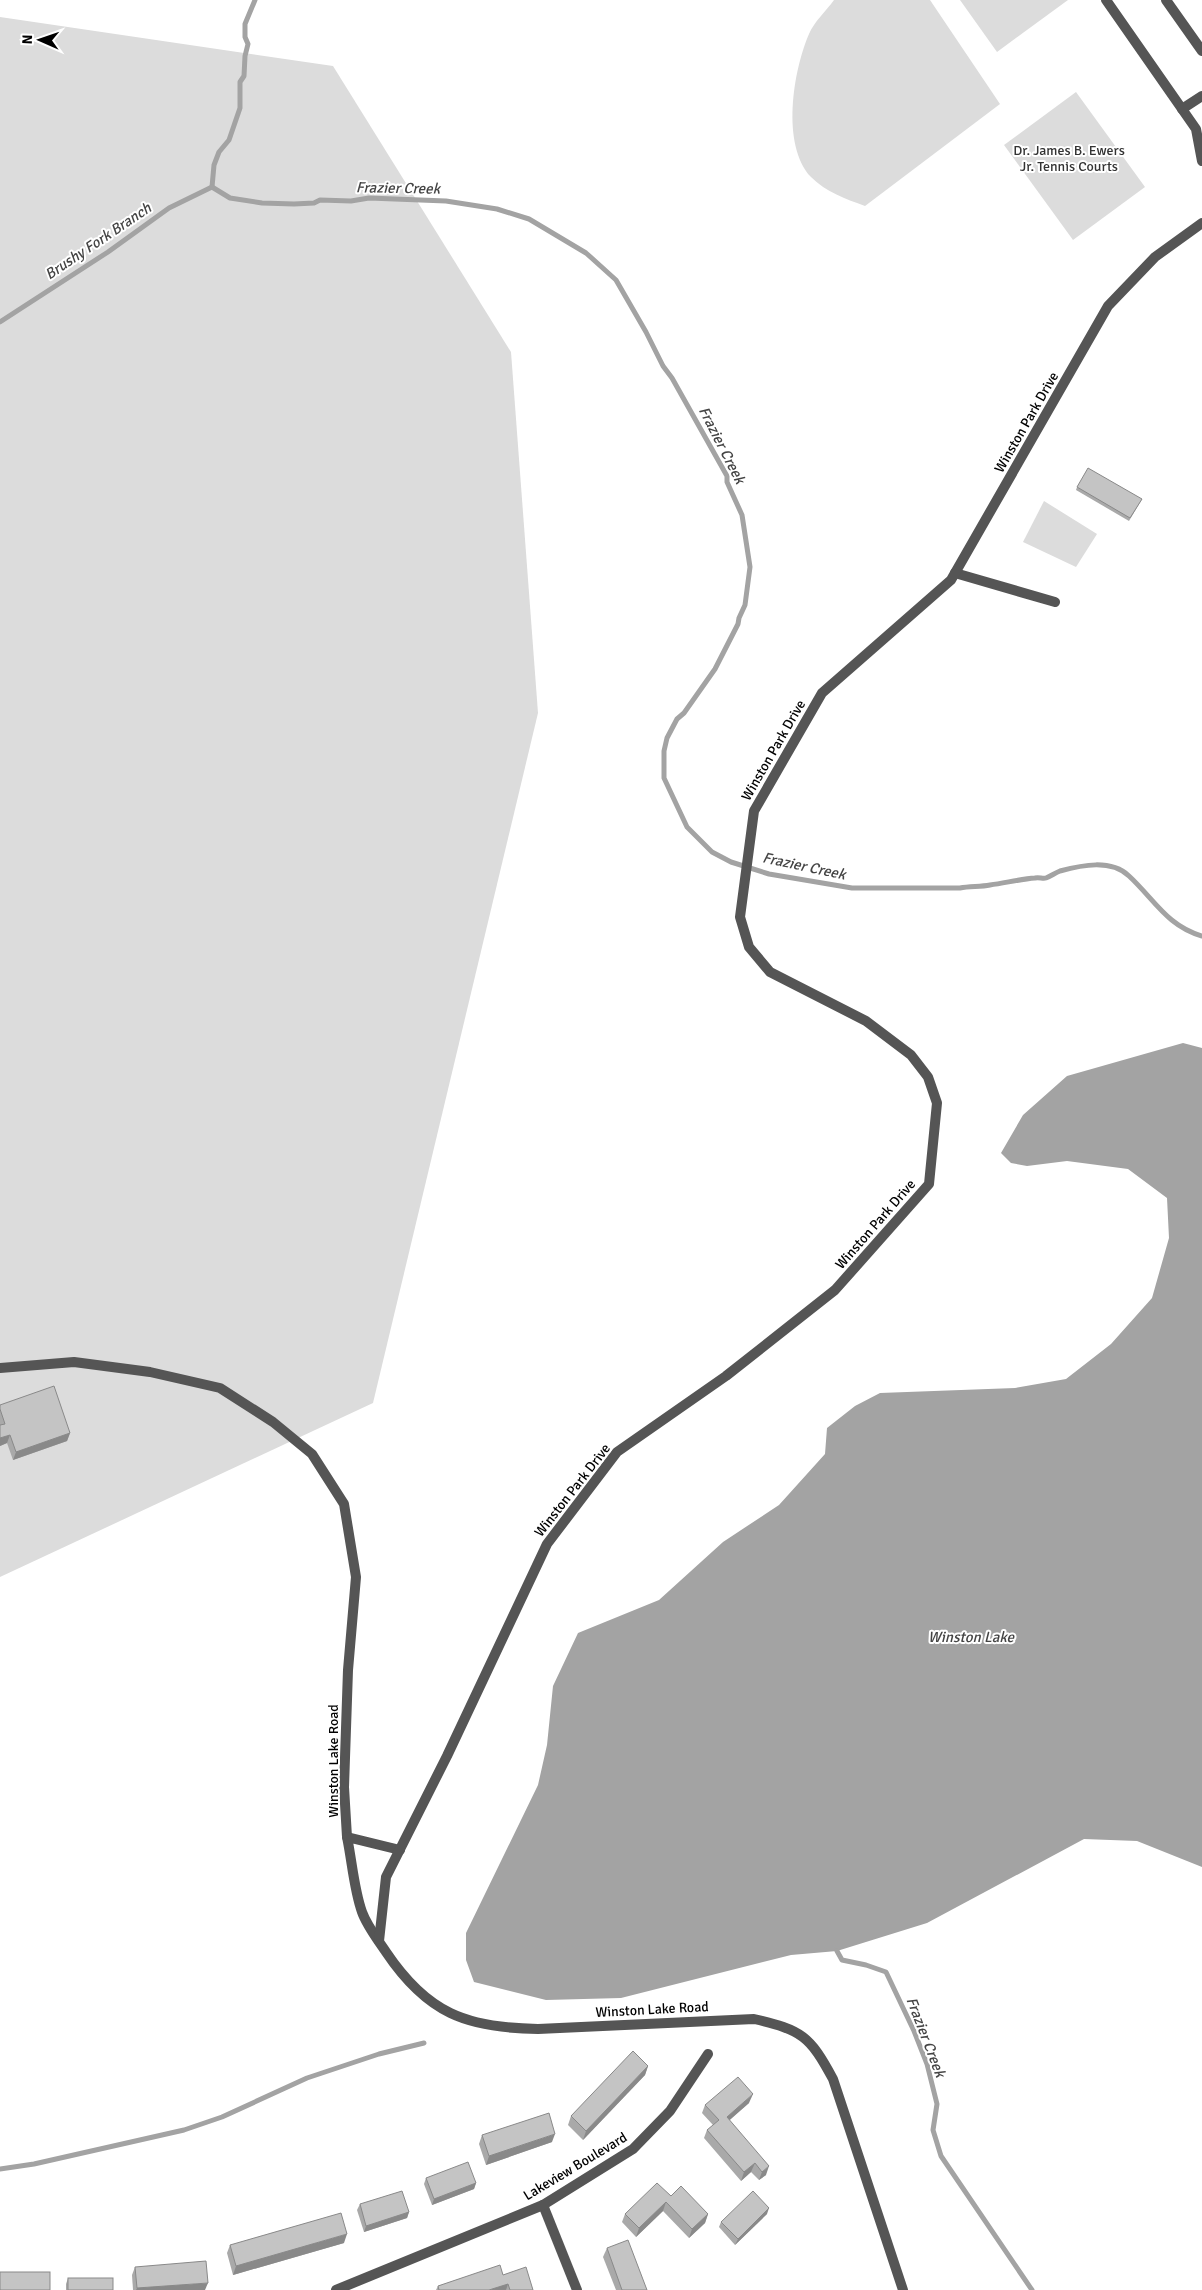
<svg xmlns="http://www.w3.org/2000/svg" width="1202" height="2290" font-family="Signika,sans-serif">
	<rect width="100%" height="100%" fill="#fff"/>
	<g fill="#dcdcdc">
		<path d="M834,0H930L1000,104L865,206C846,199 826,192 811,177C781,145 793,71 809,34C814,22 826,11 834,0Z"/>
		<polygon points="960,0 1068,0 997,52"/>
		<polygon points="0,17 333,66 511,352 538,713 373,1403 0,1577"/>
		<polygon points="1076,92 1145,187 1073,240 1004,145"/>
		<polygon points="1044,501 1097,534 1076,567 1023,542"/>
	</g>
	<polygon fill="#a3a3a3" points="1183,1043 1202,1048 1202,1867 1137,1841 1084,1839 927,1923 837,1951 791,1955 621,1998 546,2000 474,1982 466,1960 466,1933 538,1785 547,1745 553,1686 578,1633 659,1600 723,1542 779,1505 825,1454 827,1428 855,1406 880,1393 1015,1388 1066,1379 1111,1344 1152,1298 1169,1238 1167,1198 1128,1169 1067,1161 1027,1166 1011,1163 1001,1153 1023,1115 1067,1076"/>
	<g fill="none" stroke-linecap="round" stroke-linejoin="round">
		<g stroke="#a3a3a3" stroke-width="5">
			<path d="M212,187L230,198L262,203L294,204L314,203L320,200L351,201L369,198L446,201L497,209L529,219L586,253L616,280L646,332L663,366L672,378L727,476V482L742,515L750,567L745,605L739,618L738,624L715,669L684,713L677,719L667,738L664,751V778L687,827L712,852L731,862L769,874L852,888H960C970,886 980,887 990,885C1005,883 1021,879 1035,878C1039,877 1043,879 1046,878C1051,876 1055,873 1060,871C1082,865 1111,859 1129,876C1154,899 1167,926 1202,936"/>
			<polyline points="212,187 214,165 219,152 229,140 240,108 240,82 244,76 245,56 248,44 245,37 245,24 255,0"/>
			<polyline points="0,322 108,252 169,208 212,187"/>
			<polyline points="837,1951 842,1960 866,1965 886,1972 914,2031 927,2064 937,2104 933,2130 941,2156 1032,2290"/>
			<polyline points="0,2169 34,2164 184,2130 222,2117 307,2078 379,2054 424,2043"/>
		</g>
		<g stroke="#555" stroke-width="10">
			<polyline points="1106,0 1196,129 1202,161"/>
			<polyline points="1166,0 1202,51"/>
			<polyline points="1182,109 1202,96"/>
			<polyline points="955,573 1055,602"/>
			<polyline points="0,1368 74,1362 150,1372 220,1388 273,1422 312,1454 344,1504 356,1577 348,1670 344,1787 347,1837"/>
		</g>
		<g stroke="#555" stroke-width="10">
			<path d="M400,1850L347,1837C352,1861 354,1890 362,1912C367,1926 378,1940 386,1952C427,2013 466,2028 538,2029L754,2019C802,2030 810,2036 833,2079L903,2290"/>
			<polyline points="379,1941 386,1877 447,1756 547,1544 617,1452 726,1376 835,1290 929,1184 937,1103 928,1077 911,1055 866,1021 770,972 749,947 740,917 754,811 822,693 951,580 1108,306 1155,257 1202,223"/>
			<polyline points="543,2205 577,2290"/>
			<polyline points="336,2290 543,2205 633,2149 670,2111 708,2054"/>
		</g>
	</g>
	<g fill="#a9a9a9">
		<polygon points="1077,487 1142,499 1129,521 1076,490"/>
		<polygon points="0,1405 70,1433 67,1441 13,1460 7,1443 0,1446"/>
		<polygon points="648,2066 645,2075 583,2140 568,2125 571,2116"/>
		<polygon points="749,2103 729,2120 766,2175 759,2180 751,2172 741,2181 704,2138 707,2130 713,2125 702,2113 705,2105"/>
		<polygon points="482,2135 552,2142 486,2165 479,2144"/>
		<polygon points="426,2178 476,2183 474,2189 432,2205 424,2184"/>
		<polygon points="671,2196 708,2214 705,2223 689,2238 663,2211 636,2237 622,2222 625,2214"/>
		<polygon points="360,2204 409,2212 407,2218 364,2232 357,2210"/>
		<polygon points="767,2214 735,2245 719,2227 721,2222"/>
		<polygon points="344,2243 233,2275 227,2253 230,2245"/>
		<polygon points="607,2248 647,2290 616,2290 603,2257"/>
		<polygon points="135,2267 205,2290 133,2290 132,2275"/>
		<polygon points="503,2275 533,2290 436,2290 438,2286"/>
		<polygon points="68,2278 113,2290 66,2290 66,2284"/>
	</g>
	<g fill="#898989">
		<polygon points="70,1433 67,1441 13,1460 16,1452"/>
		<polygon points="10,1435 7,1443 0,1446 0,1438"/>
		<polygon points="648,2066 645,2075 583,2140 586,2131"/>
		<polygon points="753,2094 749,2103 723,2126 727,2117"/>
		<polygon points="555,2134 552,2142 486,2165 489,2156"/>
		<polygon points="755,2163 751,2172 741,2181 744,2172"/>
		<polygon points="769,2166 766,2175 759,2180 762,2172"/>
		<polygon points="476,2183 474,2189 432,2205 434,2199"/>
		<polygon points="666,2202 663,2211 636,2237 639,2228"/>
		<polygon points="769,2208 767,2214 735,2245 738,2239"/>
		<polygon points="409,2212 407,2218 364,2232 366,2226"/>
		<polygon points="708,2214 705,2223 689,2238 692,2229"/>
		<polygon points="347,2234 344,2243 233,2275 236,2266"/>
		<polygon points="208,2283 205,2290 136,2290 137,2288"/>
		<polygon points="508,2284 506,2290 489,2290"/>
	</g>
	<g fill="#c4c4c4" stroke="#898989">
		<polygon points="1088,468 1142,499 1130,518 1077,487"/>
		<polygon points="54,1386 70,1433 16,1452 10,1435 0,1438 0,1425 5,1424 0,1409 0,1405"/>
		<polygon points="633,2051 648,2066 586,2131 571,2116"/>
		<polygon points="738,2077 753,2094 727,2117 769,2166 762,2172 755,2163 744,2172 707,2130 719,2120 705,2105"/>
		<polygon points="549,2113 555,2134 489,2156 482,2135"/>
		<polygon points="468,2162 476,2183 434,2199 426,2178"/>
		<polygon points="657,2183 671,2196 681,2186 708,2214 692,2229 666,2202 639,2228 625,2214"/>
		<polygon points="402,2191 409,2212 366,2226 360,2204"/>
		<polygon points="753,2191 769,2208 738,2239 721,2222"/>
		<polygon points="341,2213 347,2234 236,2266 230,2245"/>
		<polygon points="628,2240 647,2290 622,2290 607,2248"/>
		<polygon points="206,2261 208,2283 137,2288 135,2267"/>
		<polygon points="500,2265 503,2275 526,2267 533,2290 510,2290 508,2284 489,2290 439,2290 438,2286"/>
		<rect x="0" y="2272" width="50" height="18"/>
		<rect x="68" y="2278" width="45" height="12"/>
	</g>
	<g text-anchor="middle" stroke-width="4" stroke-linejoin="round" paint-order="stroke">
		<g font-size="14" fill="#333" stroke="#fff">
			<text x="1069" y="155">Dr. James B. Ewers<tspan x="1069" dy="16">Jr. Tennis Courts</tspan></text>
		</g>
		<g font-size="14" fill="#000" stroke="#fff">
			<text transform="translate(1026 422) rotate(-60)" y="5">Winston Park Drive</text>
			<text transform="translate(773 750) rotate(-60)" y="5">Winston Park Drive</text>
			<text transform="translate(875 1224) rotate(-49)" y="5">Winston Park Drive</text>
			<text transform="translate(572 1490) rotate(-52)" y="5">Winston Park Drive</text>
			<text transform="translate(333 1761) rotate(-90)" y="5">Winston Lake Road</text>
			<text transform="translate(652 2009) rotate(-3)" y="5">Winston Lake Road</text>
			<text transform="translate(575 2166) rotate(-31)" y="5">Lakeview Boulevard</text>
		</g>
		<g font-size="15" font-style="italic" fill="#444" stroke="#fff">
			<text transform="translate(398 188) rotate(1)" y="5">Frazier Creek</text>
			<text transform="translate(98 241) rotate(-34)" y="5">Brushy Fork Branch</text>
			<text transform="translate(722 445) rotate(63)" y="5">Frazier Creek</text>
			<text transform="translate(804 866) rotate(12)" y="5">Frazier Creek</text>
			<text x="971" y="1642">Winston Lake</text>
			<text transform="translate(926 2037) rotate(69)" y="5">Frazier Creek</text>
		</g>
	</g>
	<g transform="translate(40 40) rotate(272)" stroke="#ffffff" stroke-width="4" paint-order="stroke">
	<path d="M0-4L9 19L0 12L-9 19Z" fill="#000000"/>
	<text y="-8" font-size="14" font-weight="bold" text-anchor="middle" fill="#000000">N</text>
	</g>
</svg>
